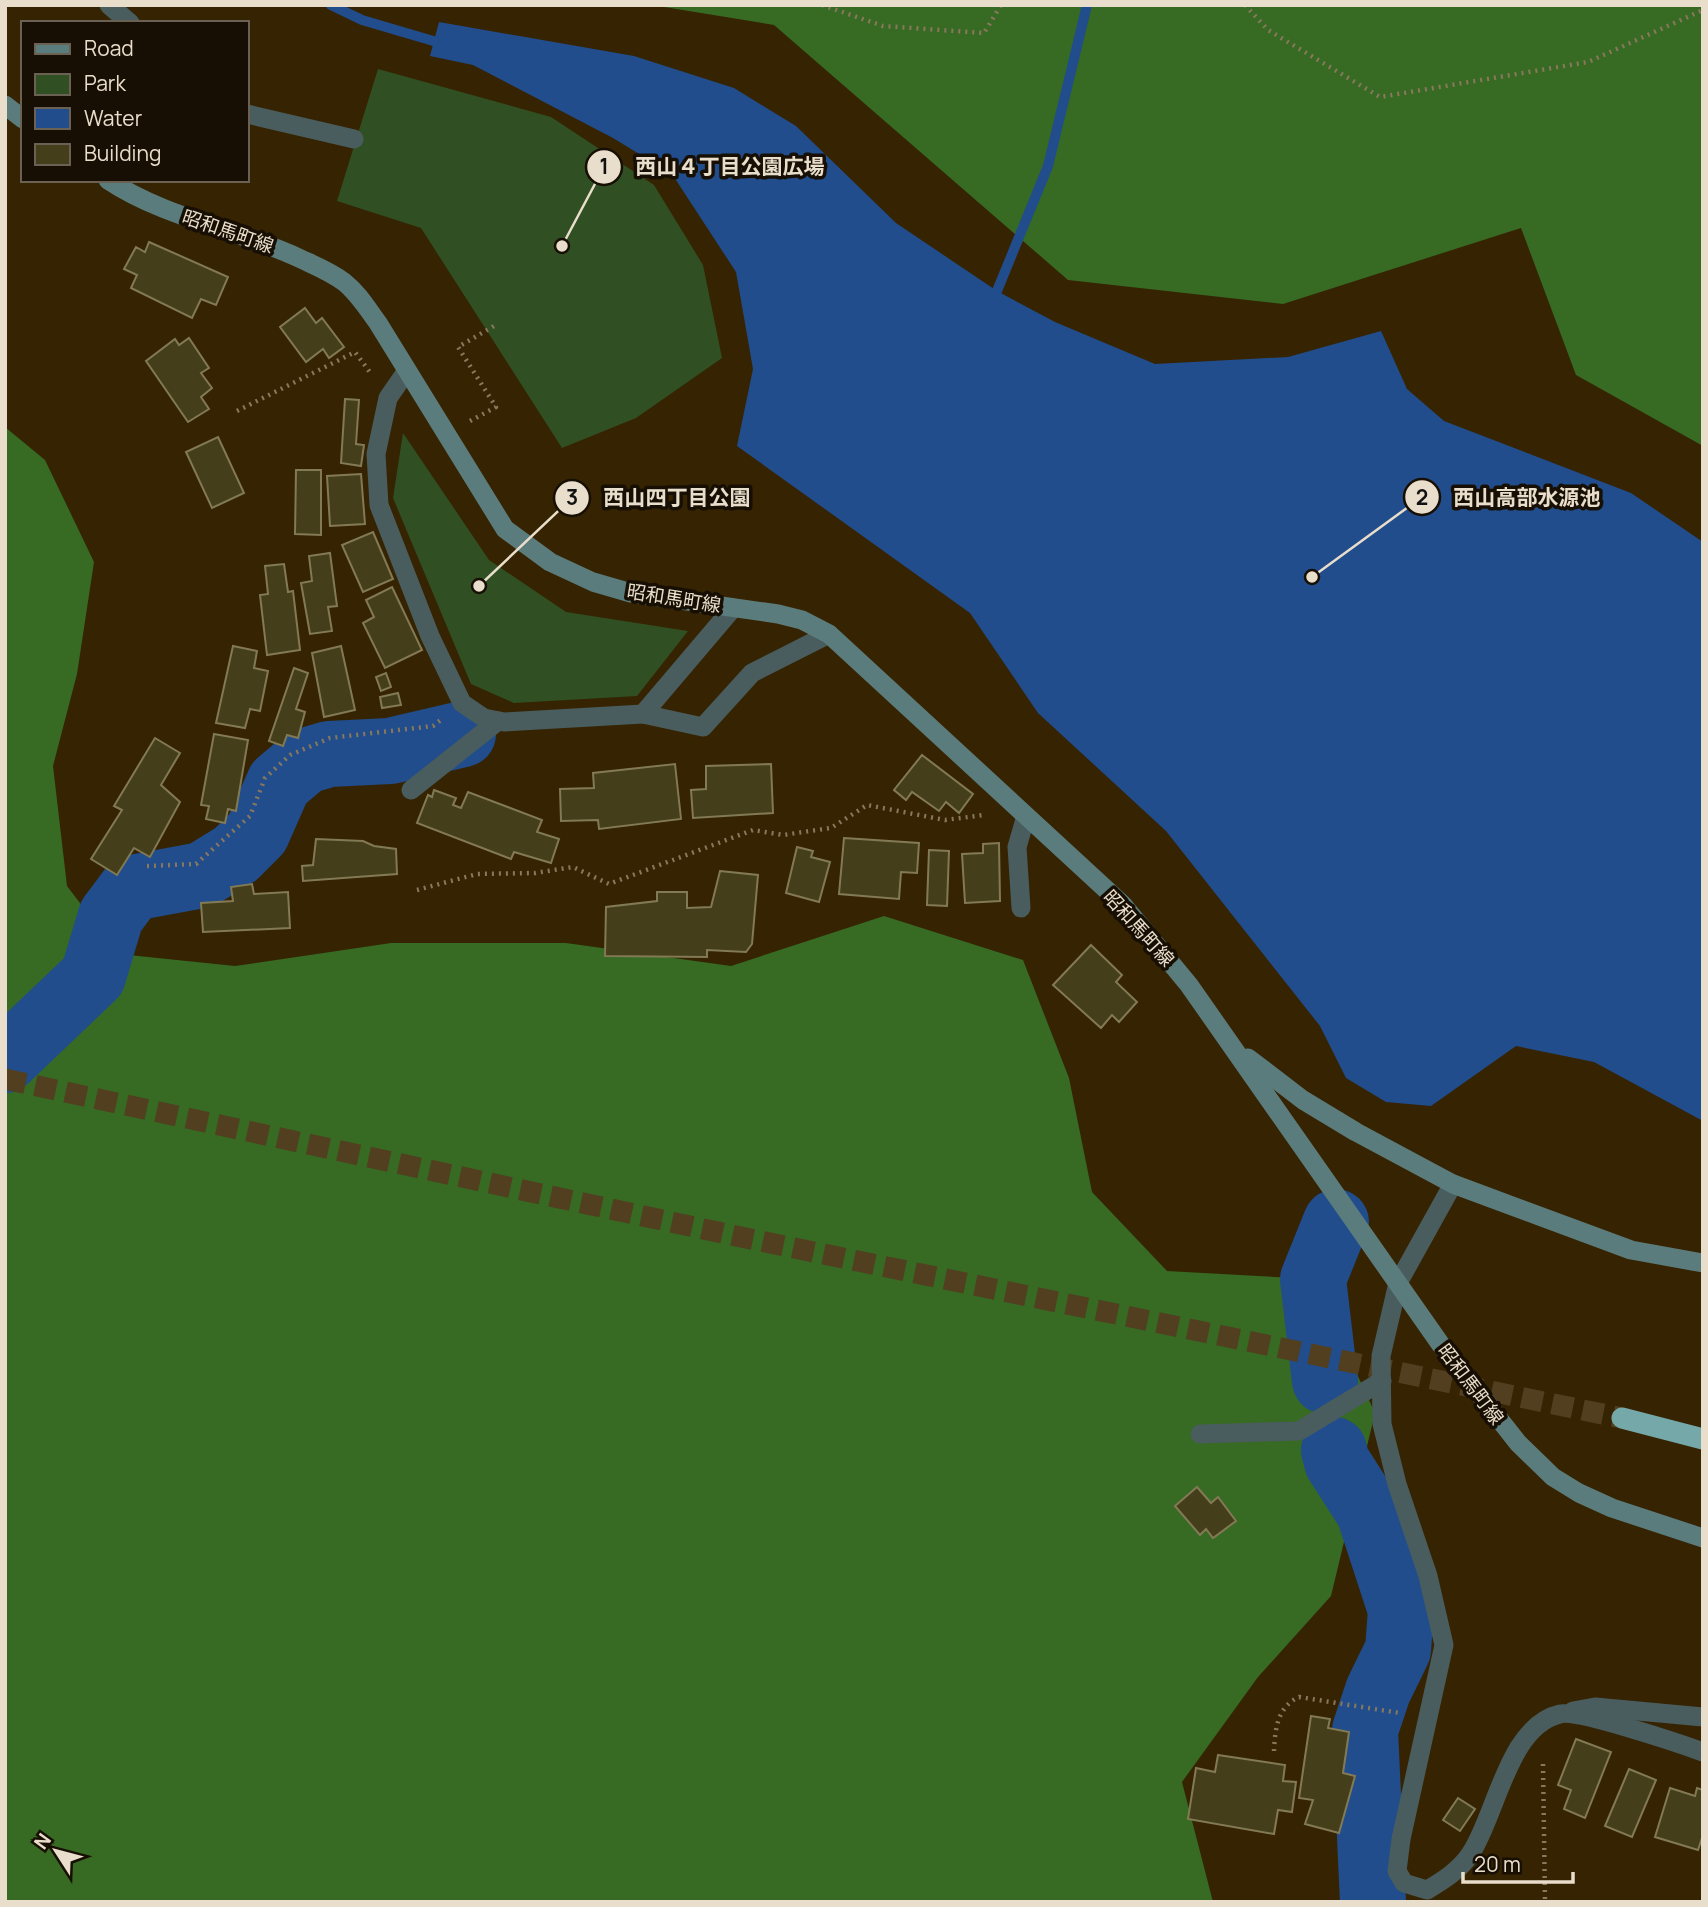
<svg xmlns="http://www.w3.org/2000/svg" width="1708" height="1907" font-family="Manrope,'Noto Sans JP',sans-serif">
	<rect width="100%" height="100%" fill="#362302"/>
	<g fill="#305024">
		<polygon points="378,69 551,117 654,185 703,265 722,358 636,418 562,448 421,228 337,201"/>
		<polygon points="403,433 489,560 566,612 688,631 637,696 514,703 471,684 393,498"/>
	</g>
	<g fill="#376a23">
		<polygon points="652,5 1703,5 1703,446 1576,375 1521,228 1283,304 1068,280 774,25"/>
		<polygon points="5,427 45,460 94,562 77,674 53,766 67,886 119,954 235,966 391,943 566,943 731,966 884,916 1023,960 1069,1078 1092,1192 1167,1271 1313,1279 1375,1413 1331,1596 1258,1677 1182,1782 1213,1902 5,1902"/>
	</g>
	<polygon fill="#214d8c" points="439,22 634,56 734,88 796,126 896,223 997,291 1055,322 1155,364 1288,357 1381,331 1407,389 1444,421 1631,493 1703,542 1703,1121 1594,1062 1516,1046 1431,1106 1386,1102 1346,1078 1320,1026 1166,831 1038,713 970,613 737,446 753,369 736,272 672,174 613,138 473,65 430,56"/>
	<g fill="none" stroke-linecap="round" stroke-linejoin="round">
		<g stroke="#214d8c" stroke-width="10">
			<polyline points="331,5 362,20 447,45"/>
			<polyline points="997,291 1048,166 1087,5"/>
		</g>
		<g stroke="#214d8c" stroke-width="66">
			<polyline points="5,1060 93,976 111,916 132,888 202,875 236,854 257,833 279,783 305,761 329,754 390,751 463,734"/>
			<polyline points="1325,1381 1313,1279 1336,1222"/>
			<polyline points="1334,1450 1337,1462 1369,1512 1401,1610 1398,1650 1378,1691 1365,1730 1373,1902"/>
		</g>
	</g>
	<g fill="#453e1a" stroke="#827a54" stroke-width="2">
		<polygon points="149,242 228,277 216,305 201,299 192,318 131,288 137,275 124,269 136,247 145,252"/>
		<polygon points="305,308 316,323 322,318 344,347 329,358 323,349 306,362 280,327"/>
		<polygon points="189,338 209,368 201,373 212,388 201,397 209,409 188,422 146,361 175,339 179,345"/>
		<polygon points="345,399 359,400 356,444 364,445 361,466 341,463"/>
		<polygon points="218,437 244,493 212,508 186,452"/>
		<polygon points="296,470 321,470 321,535 295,534"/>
		<polygon points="361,474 365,524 330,526 327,476"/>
		<polygon points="373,532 393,579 363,592 342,545"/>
		<polygon points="330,553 337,606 328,607 332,631 310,634 301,583 312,581 309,556"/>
		<polygon points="284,564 288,592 293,591 300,650 267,655 260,595 268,594 265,566"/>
		<polygon points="392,587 422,650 385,668 363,623 374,617 366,600"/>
		<polygon points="233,646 257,651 254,668 268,671 260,711 250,709 245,728 216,723"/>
		<polygon points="341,646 355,710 324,717 312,653"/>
		<polygon points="294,668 308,673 296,709 305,712 298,738 287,735 283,746 269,741"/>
		<polygon points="386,673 391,687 381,691 376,677"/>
		<polygon points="398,693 401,705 382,708 380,697"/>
		<polygon points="214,734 248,740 236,811 228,809 225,823 206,819 209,806 201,805"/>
		<polygon points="155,738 180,753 161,785 180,802 150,857 134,848 117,875 91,859 122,810 114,806"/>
		<polygon points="922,755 973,794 959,813 946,802 939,811 912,792 906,800 894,790"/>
		<polygon points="675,764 681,819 599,829 598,820 561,821 560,789 594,788 593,773"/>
		<polygon points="771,764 773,813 693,818 691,790 706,789 706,766"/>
		<polygon points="434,790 456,798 453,805 461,808 468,792 542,820 537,832 559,839 551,863 514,852 511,859 417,823 428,795 432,797"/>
		<polygon points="844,838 919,843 917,873 901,872 899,899 839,894"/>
		<polygon points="316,839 363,841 374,846 396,849 397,874 303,881 302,866 313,865"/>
		<polygon points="999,843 1000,901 965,903 962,854 983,853 983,844"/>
		<polygon points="797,847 813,851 811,857 830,862 819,902 786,893"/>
		<polygon points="929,850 949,851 947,906 927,905"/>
		<polygon points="720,871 758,875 752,944 746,952 707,950 707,957 605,956 606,907 657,901 657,892 687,892 687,908 711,907"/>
		<polygon points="252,884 254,894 288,892 290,928 203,932 201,903 233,901 231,887"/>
		<polygon points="1091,945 1122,975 1116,982 1137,1002 1119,1022 1112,1015 1101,1028 1053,985"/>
		<polygon points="1197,1487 1211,1503 1218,1497 1236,1521 1213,1538 1206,1529 1200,1535 1175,1506"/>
		<polygon points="1311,1716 1330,1719 1328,1728 1349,1732 1343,1773 1355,1776 1339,1833 1305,1824 1313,1800 1299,1798"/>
		<polygon points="1576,1739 1611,1752 1585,1818 1564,1809 1571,1790 1558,1785"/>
		<polygon points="1218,1755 1285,1765 1283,1781 1296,1782 1292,1812 1278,1810 1274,1834 1188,1819 1196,1768 1215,1772"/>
		<polygon points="1629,1769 1656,1780 1632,1837 1605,1826"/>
		<polygon points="1670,1788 1695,1796 1697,1788 1703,1790 1703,1835 1698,1850 1655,1837"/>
		<polygon points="1458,1798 1475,1809 1460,1831 1443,1820"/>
	</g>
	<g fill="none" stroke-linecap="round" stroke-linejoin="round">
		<polyline stroke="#513f20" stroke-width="21" stroke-dasharray="21 10" stroke-linecap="butt" points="5,1079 741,1237 1622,1418"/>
		<g stroke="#88785e" stroke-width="4.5" stroke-dasharray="2 5" stroke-linecap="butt">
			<polyline points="822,5 883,26 984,33 1001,5"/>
			<polyline points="1245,5 1268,30 1380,97 1588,62 1703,10"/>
			<polyline points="237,411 355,352 372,375"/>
			<polyline points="470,421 496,407 458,347 494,326"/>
			<polyline points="147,866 196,864 250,816 265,778 290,755 330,738 433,726 442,719"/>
			<polyline points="417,890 477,874 535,873 573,867 609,884 753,830 783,835 831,828 867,805 945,820 984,815"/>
			<path d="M1274,1751C1275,1730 1277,1707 1299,1697L1400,1713"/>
			<polyline points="1543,1764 1545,1902"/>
		</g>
		<g stroke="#495d5e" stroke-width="19">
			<polyline points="109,5 130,23"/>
			<polyline points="247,114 354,139"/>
		</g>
		<g stroke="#495d5e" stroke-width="19">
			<polyline points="406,372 388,398 376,454 379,505 430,636 462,703 484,718 504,722 643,714 733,608"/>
			<polyline points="643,714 703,727 752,673 829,634"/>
			<polyline points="411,790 498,721"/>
			<polyline points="1021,908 1017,847 1026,816"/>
			<path d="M1453,1184L1398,1283L1381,1356L1382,1424L1397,1484L1428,1576L1444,1645L1401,1839L1397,1871L1404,1883L1427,1890C1444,1880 1460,1870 1471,1853C1497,1813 1508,1726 1560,1714C1577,1709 1681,1744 1703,1752"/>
			<polyline points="1200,1434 1299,1431 1382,1381"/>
			<polyline points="1573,1711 1595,1707 1703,1717"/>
		</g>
		<g stroke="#5b7c7c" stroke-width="19">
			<polyline points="5,105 23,119"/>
			<path d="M108,180C167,219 238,229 301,259C316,266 331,272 344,282C358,293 367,308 378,323L505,529L550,562L593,582L631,593L778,614L802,620L829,634L1123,905L1189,985L1441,1345L1518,1443L1553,1477L1579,1493L1612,1508L1703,1538"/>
			<polyline points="1248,1058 1303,1100 1356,1132 1453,1184 1631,1250 1703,1263"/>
		</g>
		<polyline stroke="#74a8a9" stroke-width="21" points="1622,1418 1703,1439"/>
	</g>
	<g text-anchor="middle" stroke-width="7" stroke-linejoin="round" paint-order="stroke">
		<g font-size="19" fill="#e9ddcb" stroke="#170f03">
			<text transform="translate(228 231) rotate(19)" y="7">昭和馬町線</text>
			<text transform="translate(674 598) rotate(9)" y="7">昭和馬町線</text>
			<text transform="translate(1139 928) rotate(48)" y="7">昭和馬町線</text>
			<text transform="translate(1471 1384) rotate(53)" y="7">昭和馬町線</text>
		</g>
	</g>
	<path fill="none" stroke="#e9ddcb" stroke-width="2.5" d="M562 246L604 167M1312 577L1422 497M479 586L572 498"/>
	<g fill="#e9ddcb" stroke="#170f03" stroke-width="2.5">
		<circle cx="562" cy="246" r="7"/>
		<circle cx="1312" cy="577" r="7"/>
		<circle cx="479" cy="586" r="7"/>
		<circle cx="604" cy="167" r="18"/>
		<circle cx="1422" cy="497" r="18"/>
		<circle cx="572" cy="498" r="18"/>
	</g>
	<g font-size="21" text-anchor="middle" font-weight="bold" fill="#111">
		<text x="604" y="174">1</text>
		<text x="1422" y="505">2</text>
		<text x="572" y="505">3</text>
	</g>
	<g font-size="21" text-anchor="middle" font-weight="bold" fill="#e9ddcb" stroke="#170f03" stroke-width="7" stroke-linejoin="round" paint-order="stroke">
		<text x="730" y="174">西山４丁目公園広場</text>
		<text x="1527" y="505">西山高部水源池</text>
		<text x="677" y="505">西山四丁目公園</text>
	</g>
	<rect width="1708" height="1907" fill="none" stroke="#e9ddcb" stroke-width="14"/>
	<rect x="21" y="21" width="228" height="161" fill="#170f03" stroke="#6b6153" stroke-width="2"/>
	<rect x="35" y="44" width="35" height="10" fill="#5b7c7c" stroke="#6b6153" stroke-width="2"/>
	<text x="84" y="56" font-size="21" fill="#e9ddcb">Road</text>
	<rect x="35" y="74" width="35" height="21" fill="#305024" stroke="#6b6153" stroke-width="2"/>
	<text x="84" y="91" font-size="21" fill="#e9ddcb">Park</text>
	<rect x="35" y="108" width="35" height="21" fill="#214d8c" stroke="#6b6153" stroke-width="2"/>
	<text x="84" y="126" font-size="21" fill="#e9ddcb">Water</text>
	<rect x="35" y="144" width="35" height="21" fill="#453e1a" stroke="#6b6153" stroke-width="2"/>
	<text x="84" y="161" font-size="21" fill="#e9ddcb">Building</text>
	<g transform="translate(56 1851) rotate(306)" stroke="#170f03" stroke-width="5" paint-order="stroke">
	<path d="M0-5L12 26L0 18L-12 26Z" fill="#e9ddcb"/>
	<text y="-10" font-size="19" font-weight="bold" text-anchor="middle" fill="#e9ddcb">N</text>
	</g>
	<path d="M1463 1872v10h110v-10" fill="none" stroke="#e9ddcb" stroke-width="3.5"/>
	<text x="1474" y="1872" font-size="21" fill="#e9ddcb" stroke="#170f03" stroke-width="5" paint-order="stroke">20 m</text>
</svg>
